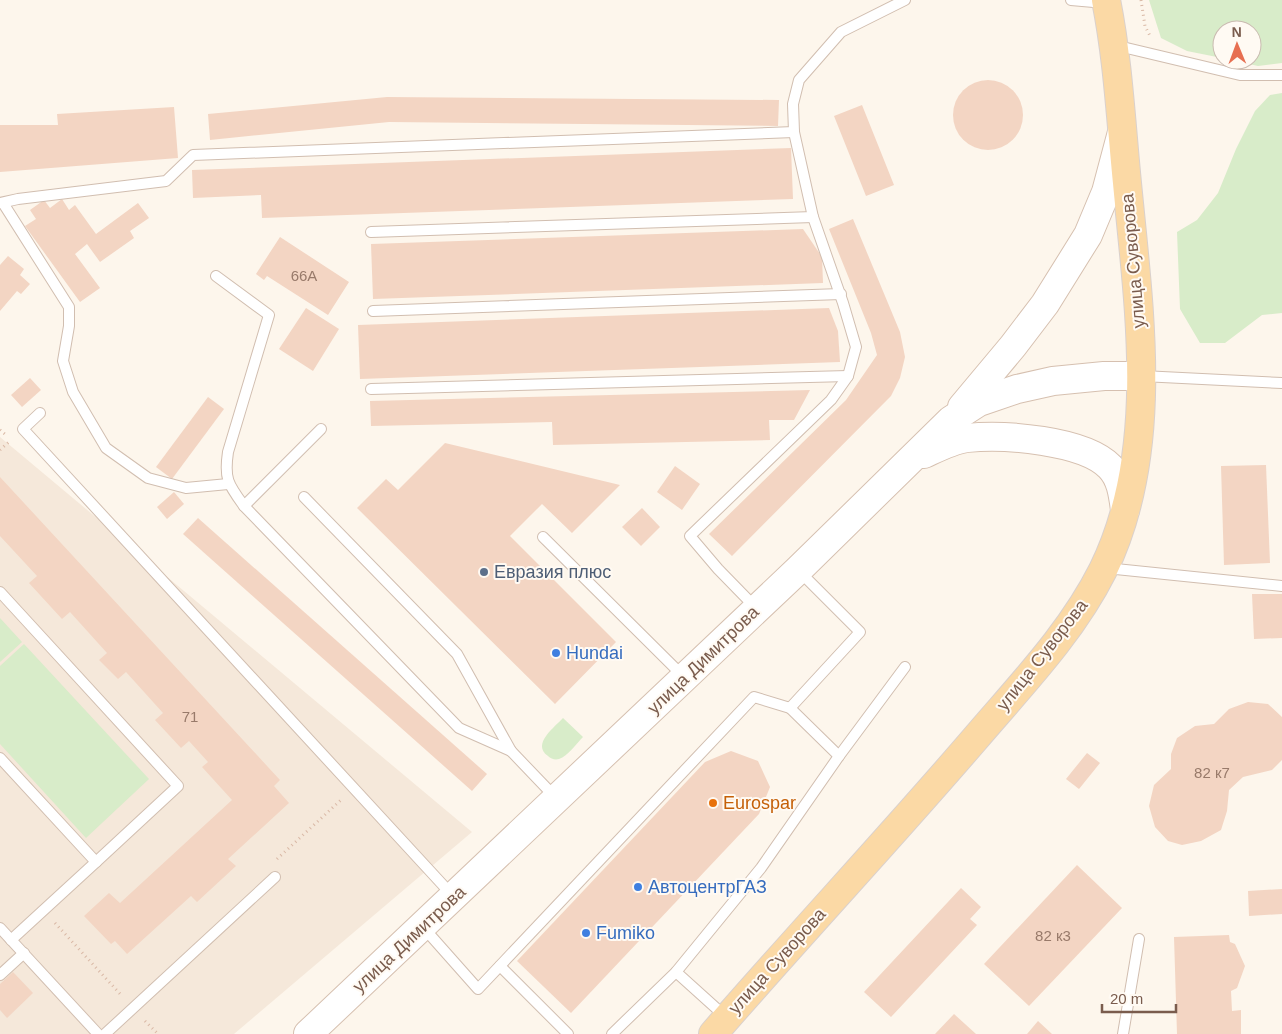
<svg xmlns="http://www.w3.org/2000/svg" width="1282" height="1034" font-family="Arial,sans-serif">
	<rect width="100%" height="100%" fill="#fdf6ec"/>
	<polygon fill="#f5e8da" points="0,437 472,832 234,1034 0,1034"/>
	<g fill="#d8ecc9">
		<polygon points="1149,0 1282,0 1282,63 1258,66 1231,60 1252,60 1252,30 1222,30 1222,58 1187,51 1161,38"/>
		<polygon points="1282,93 1282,313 1262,315 1225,343 1200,343 1180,309 1177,232 1197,220 1218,193 1236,149 1255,111 1270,95"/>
		<polygon points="0,618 22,642 0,662"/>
		<polygon points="24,644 149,779 86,838 0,744 0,666"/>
		<path d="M563,718L583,737C576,744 568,756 559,759C555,760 551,759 548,756C531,744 555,727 563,718Z"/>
	</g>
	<g fill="#f3d5c3">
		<circle cx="988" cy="115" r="35"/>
		<polygon points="387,97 779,100 778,126 389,122 210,140 208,114"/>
		<polygon points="862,105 894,185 866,196 834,116"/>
		<polygon points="174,107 178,158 0,172 0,125 58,125 57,114"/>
		<polygon points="791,148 793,199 262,218 261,195 193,198 192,170"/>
		<polygon points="62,199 69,210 75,205 96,234 138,203 149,218 130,231 134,238 100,262 87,244 75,254 100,288 80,302 25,226 36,219 30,210 44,200 50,208"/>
		<polygon points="853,219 900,332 905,357 900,378 891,396 732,556 709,534 846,400 877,355 871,333 829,229"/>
		<polygon points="803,229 822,257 823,283 373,299 371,244"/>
		<polygon points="280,237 349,282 328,315 267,276 264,280 256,274"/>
		<polygon points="8,256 24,269 20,275 30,284 21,294 17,291 0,311 0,265"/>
		<polygon points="306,308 339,329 313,371 279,349"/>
		<polygon points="829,308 838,331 840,362 360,379 358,325"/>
		<polygon points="30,378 41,390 22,407 11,395"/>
		<polygon points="810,390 794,420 769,420 770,440 553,445 552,422 371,426 370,401"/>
		<polygon points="208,397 224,409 172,479 156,467"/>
		<polygon points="445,443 620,485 572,533 542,504 510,536 616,642 555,704 357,508 386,479 398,490"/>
		<polygon points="1266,465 1270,563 1224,565 1221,466"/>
		<polygon points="675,466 700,484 682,510 657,492"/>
		<polygon points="0,477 280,780 274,786 289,803 228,859 236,866 197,902 191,896 127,954 115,941 111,944 84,916 109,893 120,903 232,800 202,767 208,762 189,741 181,748 155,720 163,713 126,672 118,679 99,660 107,653 70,612 62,619 29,583 37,576 0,536"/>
		<polygon points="174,492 184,504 167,519 157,507"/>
		<polygon points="642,508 660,527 641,546 622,527"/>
		<polygon points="198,518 487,774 472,791 183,534"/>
		<polygon points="1252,594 1282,594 1282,638 1254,639"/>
		<polygon points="1248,702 1268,704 1282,717 1282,760 1272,770 1243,777 1229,790 1227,811 1221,830 1201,841 1182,845 1168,841 1155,827 1149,806 1154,785 1171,769 1171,754 1177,738 1195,726 1214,724 1229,709"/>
		<polygon points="731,751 758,761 770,787 759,814 571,1013 517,961 705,762"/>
		<polygon points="1087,753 1100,763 1079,789 1066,779"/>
		<polygon points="1077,865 1122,908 1029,1006 984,964"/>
		<polygon points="961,888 981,907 970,919 977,925 891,1017 864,992"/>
		<polygon points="1282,889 1282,914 1249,916 1248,891"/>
		<polygon points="1229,935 1230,942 1235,944 1245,966 1237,988 1231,991 1232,1011 1241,1010 1241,1034 1177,1034 1174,937"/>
		<polygon points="13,972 33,993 7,1018 0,1010 0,984"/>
		<polygon points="954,1014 976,1034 935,1034"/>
		<polygon points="1038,1021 1052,1034 1027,1034"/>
	</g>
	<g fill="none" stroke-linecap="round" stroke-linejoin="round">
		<g stroke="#d1beb0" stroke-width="12">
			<g id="service">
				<polyline points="1071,0 1105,3"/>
				<polyline points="1114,45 1240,75 1282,75"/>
				<polyline points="0,203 18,199 166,181 193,155 794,132 793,104 799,80 841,32 905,0"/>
				<polyline points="3,203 69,307 69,326 63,361 73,392 106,448 148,478 186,488 228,484"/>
				<polyline points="371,232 813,217"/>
				<path d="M216,276L269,315L228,452C224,479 228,484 244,506L459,728L511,751L556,798"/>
				<polyline points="373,311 841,294"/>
				<polyline points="1142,376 1282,383"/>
				<polyline points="371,389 848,376"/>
				<polyline points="40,413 23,429 453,896"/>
				<polyline points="304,497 457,654 511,751"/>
				<polyline points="244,506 321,429"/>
				<polyline points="543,537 684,677"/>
				<polyline points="1106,568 1282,586"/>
				<polyline points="0,592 178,786 96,862"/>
				<polyline points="757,609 718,569 690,536 831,400 848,376 856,347 843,303 813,217 794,132"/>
				<polyline points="790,708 839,756"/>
				<polyline points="0,758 96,862 11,940"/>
				<polyline points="423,927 478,989 754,697 790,708 860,632 799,571"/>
				<polyline points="0,928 98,1034"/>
				<polyline points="500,966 568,1034"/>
				<polyline points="676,972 727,1018"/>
				<polyline points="0,975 24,953"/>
				<polyline points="105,1034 275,877"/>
				<polyline points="612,1034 676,972 761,868 839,756 905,667"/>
				<polyline points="1123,1034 1139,939"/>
			</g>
		</g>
		<g stroke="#d6c0b0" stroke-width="30">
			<g id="secondary">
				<polyline points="962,407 1013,346 1045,304 1088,235 1106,192 1122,132"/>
				<path d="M924,454C937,448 952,440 967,438C1003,434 1084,440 1110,467C1121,478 1123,495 1125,510"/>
				<polyline points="308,1034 798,570 951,420 979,402 1017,389 1053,381 1104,376 1141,376"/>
			</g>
		</g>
		<g stroke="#dad1cd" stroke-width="30">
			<path id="primary" d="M713,1034C799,935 888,840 974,740C1019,687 1071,634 1103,570C1161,452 1139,309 1127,183C1121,122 1118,60 1106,0"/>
		</g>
		<g stroke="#d9b8a5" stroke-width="3" stroke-dasharray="1 4" stroke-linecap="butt">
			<polyline points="1141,0 1145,26 1150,36"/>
			<polyline points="0,430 6,435"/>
			<polyline points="0,450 11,440"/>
			<polyline points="277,859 342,799"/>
			<polyline points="55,923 122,996"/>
			<polyline points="145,1021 158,1034"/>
		</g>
		<use href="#service" stroke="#fff" stroke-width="10"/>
		<use href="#secondary" stroke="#fff" stroke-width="28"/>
		<use href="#primary" stroke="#fbd9a5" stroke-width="28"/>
	</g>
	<circle fill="#5c6f8a" stroke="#fffaf3" stroke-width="2" cx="484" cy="572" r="5"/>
	<g fill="#3f7fe0" stroke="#fffaf3" stroke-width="2">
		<circle cx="556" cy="653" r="5"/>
		<circle cx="638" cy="887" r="5"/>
		<circle cx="586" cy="933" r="5"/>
	</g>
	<circle fill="#e8710a" stroke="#fffaf3" stroke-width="2" cx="713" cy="803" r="5"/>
	<g text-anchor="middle" stroke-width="4" stroke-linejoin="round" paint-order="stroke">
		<g font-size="15" fill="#987a6a">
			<text x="304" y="281">66А</text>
			<text x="190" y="722">71</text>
			<text x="1212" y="778">82 к7</text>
			<text x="1053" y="941">82 к3</text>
		</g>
		<g font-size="18" fill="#7a5c4d" stroke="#fffaf3">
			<text transform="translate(1133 261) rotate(-95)" y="6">улица Суворова</text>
			<text transform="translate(1042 655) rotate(-52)" y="6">улица Суворова</text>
			<text transform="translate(703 660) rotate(-44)" y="6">улица Димитрова</text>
			<text transform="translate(409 939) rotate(-43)" y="6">улица Димитрова</text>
			<text transform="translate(777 961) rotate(-48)" y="6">улица Суворова</text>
		</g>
		<g font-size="18" fill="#4e5e75" stroke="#fffaf3" text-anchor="start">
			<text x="494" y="578">Евразия плюс</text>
		</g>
		<g font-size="18" fill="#366cbe" stroke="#fffaf3" text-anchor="start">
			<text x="566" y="659">Hundai</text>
			<text x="648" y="893">АвтоцентрГАЗ</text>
			<text x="596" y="939">Fumiko</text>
		</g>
		<g font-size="18" fill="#c56008" stroke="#fffaf3" text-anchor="start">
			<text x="723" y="809">Eurospar</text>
		</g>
	</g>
	<g transform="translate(1237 45) rotate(359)"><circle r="24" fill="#fffaf3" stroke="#cabbb1"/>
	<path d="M0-4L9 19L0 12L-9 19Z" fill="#e76f51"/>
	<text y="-8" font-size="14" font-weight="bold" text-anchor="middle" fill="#7a5c4d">N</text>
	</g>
	<path d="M1102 1004v8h74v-8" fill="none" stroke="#7a5c4d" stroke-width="2.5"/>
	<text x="1110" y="1004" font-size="15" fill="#7a5c4d" stroke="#fffaf3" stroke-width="4" paint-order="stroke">20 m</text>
</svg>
